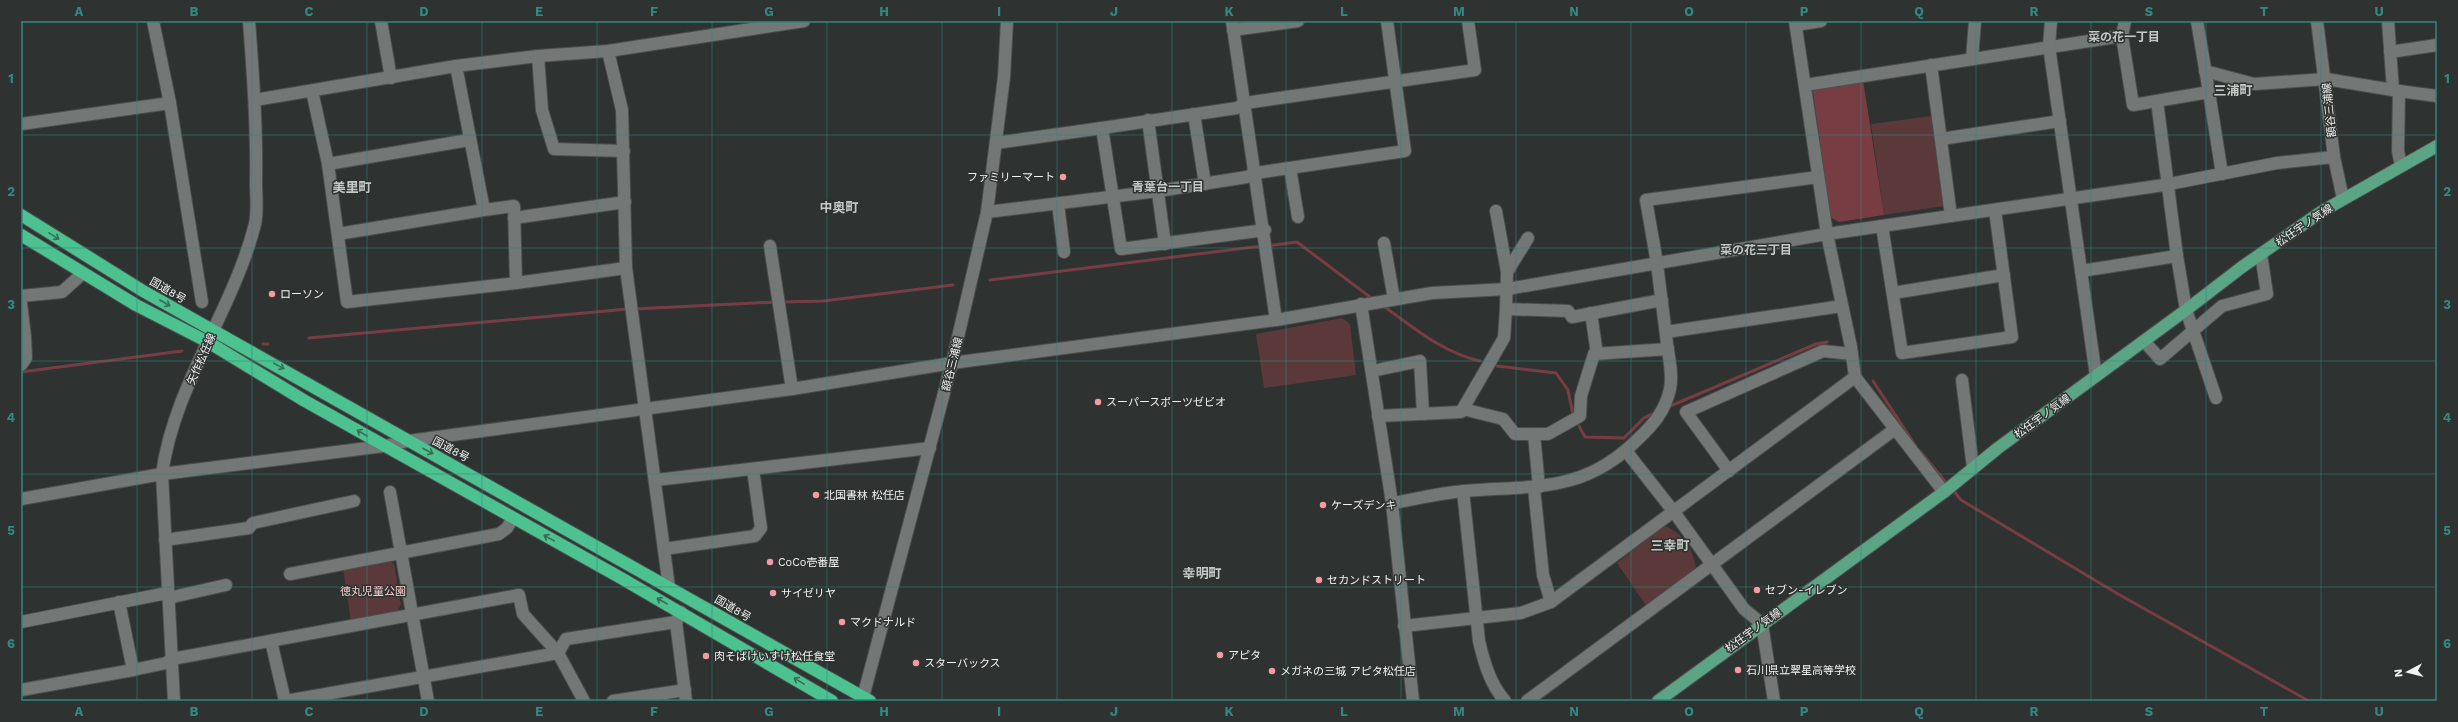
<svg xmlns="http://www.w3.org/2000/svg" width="2458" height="722" font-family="'Work Sans','Noto Sans JP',sans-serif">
	<rect width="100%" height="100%" fill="#2e3230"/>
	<g fill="#5b393b">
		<polygon points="1931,116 1944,206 1884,215 1871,124"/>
		<polygon points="1342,318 1350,324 1356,375 1264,388 1256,334"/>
		<path d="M1664,526C1682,531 1694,551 1696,569L1647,607L1617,563Z"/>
		<polygon points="390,560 394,564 401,604 397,613 351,621 343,568"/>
	</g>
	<polygon fill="#783d43" points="1863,80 1884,215 1839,222 1830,217 1813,92 1815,87"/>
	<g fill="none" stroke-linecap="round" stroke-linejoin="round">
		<g stroke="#783d43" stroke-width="3">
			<polyline points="1267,246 1297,242 1374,300"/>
			<polyline points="990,280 1262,246"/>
			<polyline points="782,302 823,301 953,285"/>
			<path d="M1382,305C1413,327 1443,353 1480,361"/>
			<polyline points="634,309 776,302"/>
			<polyline points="309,338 628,309"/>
			<polyline points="263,344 268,344"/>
			<polyline points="1497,366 1556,373 1568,390 1573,415"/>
			<polyline points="21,372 182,351"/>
			<polyline points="1873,381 1915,445"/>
			<polyline points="1668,407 1816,344 1827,342"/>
			<polyline points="1579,426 1585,437 1624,438 1644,418 1656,412"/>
			<polyline points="1920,451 1948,485"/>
			<polyline points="1952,489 1961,500 2118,594 2309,701"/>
		</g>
		<g stroke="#4b4e4d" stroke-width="14">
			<g id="street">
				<polyline points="153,21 170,103 202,302"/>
				<polyline points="381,21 391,78"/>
				<polyline points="2388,21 2393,90"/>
				<polyline points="1796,25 1821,21"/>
				<polyline points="1233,30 1298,21"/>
				<polyline points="2122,36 2125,21"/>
				<polyline points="608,51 622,110 626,268 669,587"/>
				<polyline points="2390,52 2437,45"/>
				<polyline points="538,56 542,110 554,149 624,151"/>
				<polyline points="1972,59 1975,21"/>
				<polyline points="1931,65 1951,216"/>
				<polyline points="2205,71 2254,84 2326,79 2399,91"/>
				<polyline points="1805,85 2122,36 2133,105 2209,92 2197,21"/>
				<polyline points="312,91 328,164 347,302 516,283 514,206 484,210 456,66"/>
				<polyline points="2209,92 2222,174"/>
				<polyline points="255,100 456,66 538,56 608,51 804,21"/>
				<polyline points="1194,114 1205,184"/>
				<polyline points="1148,120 1165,244"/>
				<polyline points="21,124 170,103"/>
				<polyline points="1941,139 2060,121"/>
				<polyline points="996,143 1102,128"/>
				<polyline points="328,164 469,140"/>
				<polyline points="2401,166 2398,151 2399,91 2437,96"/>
				<polyline points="1290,168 1298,217"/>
				<polyline points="1058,204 1064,252"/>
				<polyline points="1496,211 1507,272 1506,309 1568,311 1572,317 1662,300"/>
				<polyline points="987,212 1158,191 1247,177 1256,173 1405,151 1387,21"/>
				<polyline points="514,218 625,202"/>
				<polyline points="1882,226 1902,353 2012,337 1995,210"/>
				<polyline points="1265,230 1121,249 1102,128 1237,108 1245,103 1475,70 1468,21"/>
				<polyline points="338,234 484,210"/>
				<polyline points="1384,243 1394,299"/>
				<polyline points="770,246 792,389"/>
				<polyline points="2177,256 2186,310 2216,398"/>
				<polyline points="1657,263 1646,200 1818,177"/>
				<polyline points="2081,271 2177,256 2157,101"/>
				<polyline points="1507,272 1528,238"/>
				<polyline points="516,283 626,268"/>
				<polyline points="1893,293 2004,275"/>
				<polyline points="21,296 62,292 83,273"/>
				<polyline points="21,303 25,337"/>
				<polyline points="1591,313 1597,354"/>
				<polyline points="1666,332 1842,306"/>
				<polyline points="21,337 25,337 26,358 21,365"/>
				<polyline points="2144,341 2160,359 2222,306 2267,294 2261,254"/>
				<polyline points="1372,371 1420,361 1423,414"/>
				<polyline points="1962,380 1973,468"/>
				<polyline points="1463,409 1503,419 1515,434 1534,434 1539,487"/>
				<polyline points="1378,416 1461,412 1504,338 1506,309"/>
				<polyline points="1534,434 1548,434 1580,416 1581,396 1594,354 1668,349"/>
				<polyline points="1729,471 1686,412 1823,351 1852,354"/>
				<polyline points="656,480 930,448"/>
				<polyline points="1534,488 1543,575 1551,602"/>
				<path d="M1463,491L1479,641C1484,662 1490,684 1505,701"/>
				<polyline points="390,492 428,701"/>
				<polyline points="165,540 249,528 253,523 354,501"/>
				<polyline points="664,549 755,536 761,528 753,469"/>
				<polyline points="290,574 499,534 507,528 513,518"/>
				<polyline points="168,598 226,585"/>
				<polyline points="119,602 133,670"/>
				<polyline points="676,622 686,701"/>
				<polyline points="1762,624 1774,701"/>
				<polyline points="1404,626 1521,613 1551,602 1855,377"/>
				<polyline points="271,641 285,701"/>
				<polyline points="21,690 133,670 166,663 172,659 519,595 523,614 558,653 584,701"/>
				<polyline points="286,701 558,653 566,639 676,622 681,612"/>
				<polyline points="613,701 685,690"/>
				<polyline points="1527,701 1895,429"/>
			</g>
		</g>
		<g stroke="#4b4e4d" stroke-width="14">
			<g id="secondary">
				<polyline points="1232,21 1276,320"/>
				<polyline points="1795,21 1827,234 1851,347 1855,377 1944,492"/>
				<polyline points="2051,21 2049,46 2096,376"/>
				<polyline points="2317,21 2334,157 2343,199"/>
				<polyline points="1361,304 1392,503 1413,701"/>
				<polyline points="1626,451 1674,512 1744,609 1762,624"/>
				<polyline points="21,499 162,474 384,446 408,441 792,389 952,363 1276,320 1432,293 1507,289 1827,234 2164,185 2277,163 2334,157"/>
				<path d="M1392,503C1416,499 1440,493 1464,491C1534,485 1583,494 1638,439C1654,424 1665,411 1670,389C1673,375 1669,358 1667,344C1664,317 1660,290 1657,263"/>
				<polyline points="21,622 167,593"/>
				<path d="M174,701L162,474C174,385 233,311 255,224C258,211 256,195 256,182C257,128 253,74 249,21"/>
				<polyline points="862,701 952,363 987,212 1004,77 1007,21"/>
			</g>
		</g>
		<g stroke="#4b4e4d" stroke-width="14">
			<polyline id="primary" points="1658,701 1944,492 1998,448 2186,310 2242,267 2321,212 2437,146"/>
		</g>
		<g stroke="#4b4e4d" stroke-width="14">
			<g id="highway">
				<polyline points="21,215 143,291 870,701"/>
				<polyline points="21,235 136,305 208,342 305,401 621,578 832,701"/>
			</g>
		</g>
		<use href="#street" stroke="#737775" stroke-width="12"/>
		<use href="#secondary" stroke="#737775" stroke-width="12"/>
		<use href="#primary" stroke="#5ca486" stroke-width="12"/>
		<use href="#highway" stroke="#4cc291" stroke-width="12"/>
	</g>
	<defs><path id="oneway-shaft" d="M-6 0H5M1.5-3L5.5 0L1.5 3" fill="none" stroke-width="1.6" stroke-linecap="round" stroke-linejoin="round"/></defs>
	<g stroke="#3a6c57">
		<use href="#oneway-shaft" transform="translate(54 236) rotate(32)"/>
		<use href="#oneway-shaft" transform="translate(165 303) rotate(30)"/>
		<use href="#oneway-shaft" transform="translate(279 366) rotate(28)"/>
		<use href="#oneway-shaft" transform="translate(362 433) rotate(-150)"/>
		<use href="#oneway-shaft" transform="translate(428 451) rotate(28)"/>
		<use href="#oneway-shaft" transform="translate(549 538) rotate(-151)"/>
		<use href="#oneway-shaft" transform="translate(662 601) rotate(-150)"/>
		<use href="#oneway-shaft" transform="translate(799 681) rotate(-149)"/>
	</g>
	<path fill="none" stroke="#318982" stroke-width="1" stroke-opacity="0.55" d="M137,21V701M252,21V701M367,21V701M482,21V701M597,21V701M712,21V701M827,21V701M942,21V701M1057,21V701M1172,21V701M1286,21V701M1401,21V701M1516,21V701M1631,21V701M1746,21V701M1861,21V701M1976,21V701M2091,21V701M2206,21V701M2321,21V701M21,135H2437M21,248H2437M21,361H2437M21,474H2437M21,587H2437"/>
	<g fill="#f49aa1" stroke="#2e3230" stroke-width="1.5">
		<circle cx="1063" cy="177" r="4"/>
		<circle cx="272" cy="294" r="4"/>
		<circle cx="1098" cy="402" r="4"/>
		<circle cx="816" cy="495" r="4"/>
		<circle cx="1323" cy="505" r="4"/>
		<circle cx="770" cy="562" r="4"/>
		<circle cx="1319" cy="580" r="4"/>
		<circle cx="1757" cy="590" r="4"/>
		<circle cx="773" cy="593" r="4"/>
		<circle cx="842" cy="622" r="4"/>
		<circle cx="1220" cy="655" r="4"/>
		<circle cx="706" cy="656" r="4"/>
		<circle cx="916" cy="663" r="4"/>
		<circle cx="1738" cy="670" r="4"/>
		<circle cx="1272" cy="671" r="4"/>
	</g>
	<g text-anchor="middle" stroke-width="3" stroke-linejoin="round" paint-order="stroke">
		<g font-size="11" fill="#f2f4f3" stroke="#2e3230">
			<text transform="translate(2329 110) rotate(-96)" y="4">額谷三浦線</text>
			<text transform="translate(2304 225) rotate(-34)" y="4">松任宇ノ気線</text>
			<text transform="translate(168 290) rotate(30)" y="4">国道8号</text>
			<text transform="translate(201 359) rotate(-66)" y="4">矢作松任線</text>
			<text transform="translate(952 364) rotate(-76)" y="4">額谷三浦線</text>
			<text transform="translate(2042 416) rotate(-36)" y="4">松任宇ノ気線</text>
			<text transform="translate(451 449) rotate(28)" y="4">国道8号</text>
			<text transform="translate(733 608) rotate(30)" y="4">国道8号</text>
			<text transform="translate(1753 630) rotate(-36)" y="4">松任宇ノ気線</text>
		</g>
		<g font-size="11" fill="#f2f4f3" stroke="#2e3230" text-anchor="start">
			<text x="1055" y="181" text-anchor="end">ファミリーマート</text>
			<text x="280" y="298">ローソン</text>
			<text x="1106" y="406">スーパースポーツゼビオ</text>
			<text x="824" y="499">北国書林 松任店</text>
			<text x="1331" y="509">ケーズデンキ</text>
			<text x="778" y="566">CoCo壱番屋</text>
			<text x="1327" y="584">セカンドストリート</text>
			<text x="1765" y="594">セブン-イレブン</text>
			<text x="781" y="597">サイゼリヤ</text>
			<text x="850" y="626">マクドナルド</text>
			<text x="1228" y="659">アピタ</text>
			<text x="714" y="660">肉そばけいすけ松任食堂</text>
			<text x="924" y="667">スターバックス</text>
			<text x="1746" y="674">石川県立翠星高等学校</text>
			<text x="1280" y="675">メガネの三城 アピタ松任店</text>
		</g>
		<g font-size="11" fill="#f8d0d2" stroke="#2e3230">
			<text x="373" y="595">徳丸児童公園</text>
		</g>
		<g font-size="12" font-weight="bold" fill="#c4c9c6" stroke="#2e3230">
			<text x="2124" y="41">菜の花一丁目</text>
			<text x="1168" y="191">青葉台一丁目</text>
			<text x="1756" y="254">菜の花三丁目</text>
		</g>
		<g font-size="13" font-weight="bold" fill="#c4c9c6" stroke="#2e3230">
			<text x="2233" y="95">三浦町</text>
			<text x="352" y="192">美里町</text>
			<text x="839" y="212">中奥町</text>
			<text x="1670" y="550">三幸町</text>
			<text x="1202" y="578">幸明町</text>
		</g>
	</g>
	<rect width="2458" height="722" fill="none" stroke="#2e3230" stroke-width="44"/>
	<g transform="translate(2408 672) rotate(263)" stroke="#2e3230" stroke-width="3" paint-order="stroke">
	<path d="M0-3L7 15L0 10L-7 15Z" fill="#f2f4f3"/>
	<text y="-6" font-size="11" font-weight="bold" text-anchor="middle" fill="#f2f4f3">N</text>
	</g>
	<rect x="22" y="22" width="2414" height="678" fill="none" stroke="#318982" stroke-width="1.5"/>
	<g font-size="13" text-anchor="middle" font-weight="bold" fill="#318982">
		<text x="79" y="16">A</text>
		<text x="194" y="16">B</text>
		<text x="309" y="16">C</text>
		<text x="424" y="16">D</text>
		<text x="539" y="16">E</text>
		<text x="654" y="16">F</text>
		<text x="769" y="16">G</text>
		<text x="884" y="16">H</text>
		<text x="999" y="16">I</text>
		<text x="1114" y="16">J</text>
		<text x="1229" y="16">K</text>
		<text x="1344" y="16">L</text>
		<text x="1459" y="16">M</text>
		<text x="1574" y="16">N</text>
		<text x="1689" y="16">O</text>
		<text x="1804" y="16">P</text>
		<text x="1919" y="16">Q</text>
		<text x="2034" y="16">R</text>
		<text x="2149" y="16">S</text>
		<text x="2264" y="16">T</text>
		<text x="2379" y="16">U</text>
		<text x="11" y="83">1</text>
		<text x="2447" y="83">1</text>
		<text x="11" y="196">2</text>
		<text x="2447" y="196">2</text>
		<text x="11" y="309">3</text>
		<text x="2447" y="309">3</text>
		<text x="11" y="422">4</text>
		<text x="2447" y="422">4</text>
		<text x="11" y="535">5</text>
		<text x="2447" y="535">5</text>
		<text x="11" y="648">6</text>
		<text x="2447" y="648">6</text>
		<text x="79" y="716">A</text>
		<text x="194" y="716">B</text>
		<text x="309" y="716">C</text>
		<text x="424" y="716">D</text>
		<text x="539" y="716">E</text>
		<text x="654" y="716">F</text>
		<text x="769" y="716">G</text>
		<text x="884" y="716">H</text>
		<text x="999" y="716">I</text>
		<text x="1114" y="716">J</text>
		<text x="1229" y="716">K</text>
		<text x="1344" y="716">L</text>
		<text x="1459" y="716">M</text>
		<text x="1574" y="716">N</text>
		<text x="1689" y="716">O</text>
		<text x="1804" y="716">P</text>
		<text x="1919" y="716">Q</text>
		<text x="2034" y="716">R</text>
		<text x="2149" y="716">S</text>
		<text x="2264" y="716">T</text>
		<text x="2379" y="716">U</text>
	</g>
</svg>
